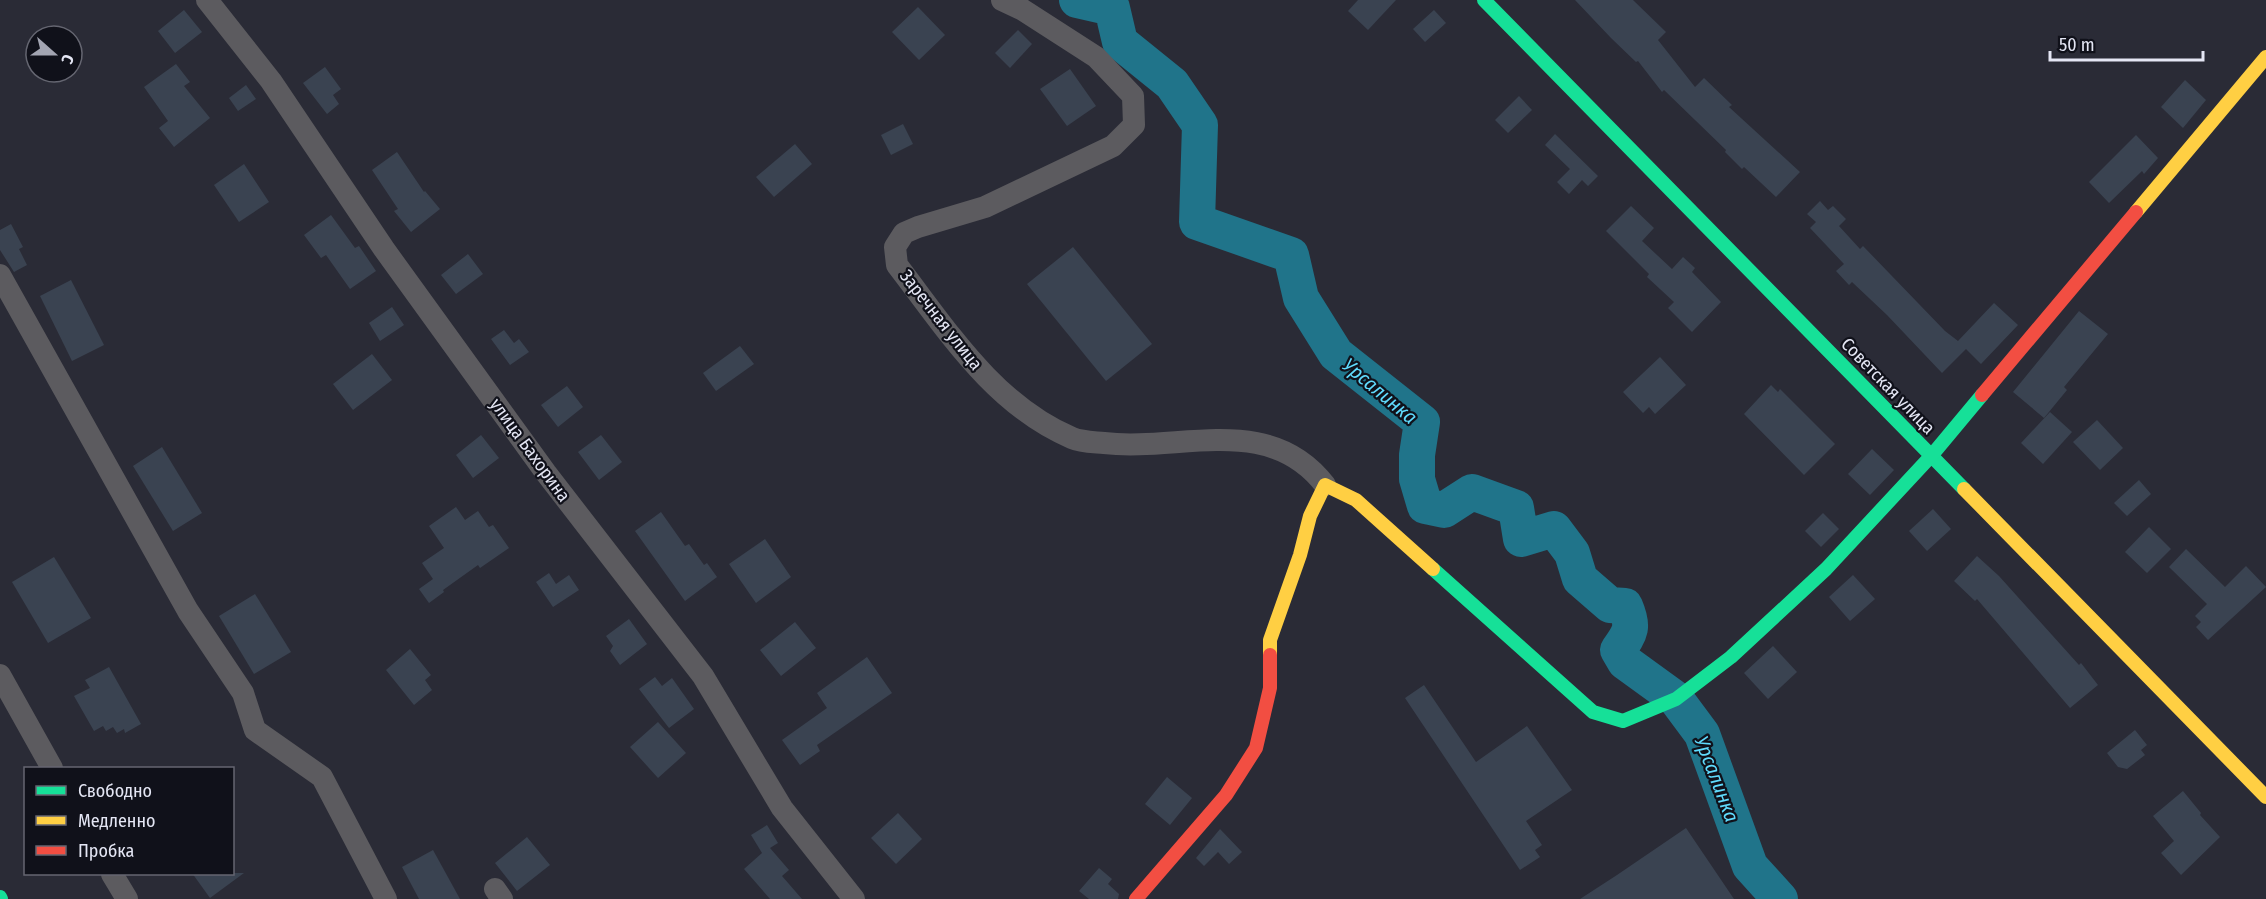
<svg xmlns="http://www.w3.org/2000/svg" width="2266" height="899" font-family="'Fira Sans Condensed',sans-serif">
	<rect width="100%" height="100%" fill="#2a2b36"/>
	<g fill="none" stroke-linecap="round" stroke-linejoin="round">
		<path stroke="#20748a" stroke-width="36" d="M1077,0L1112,8L1120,42L1172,84L1200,125L1197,222L1291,255L1301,298L1336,354L1422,422L1417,455V479L1425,506L1444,510L1472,492L1516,508L1521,539L1554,529L1572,553L1580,579L1610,605L1625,606C1634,627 1631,632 1618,650L1625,662L1676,699L1702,734L1750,866L1780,899"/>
	</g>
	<g fill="#3a4351">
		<polygon points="1358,0 1396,0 1368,30 1348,11"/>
		<polygon points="1575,0 1633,0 1666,32 1658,40 1695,87 1704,78 1732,105 1729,107 1800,172 1776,197 1744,167 1742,169 1725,152 1726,150 1664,90 1662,92 1638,61 1636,62 1611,38"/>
		<polygon points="918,7 945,35 919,60 892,32"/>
		<polygon points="184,10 202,32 175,53 158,31"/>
		<polygon points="1434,10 1446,23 1425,42 1413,29"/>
		<polygon points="1018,30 1032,44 1010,68 995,53"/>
		<polygon points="176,64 190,82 184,86 210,118 174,147 159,128 168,121 144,87"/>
		<polygon points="325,67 341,89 333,95 339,104 327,114 303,83"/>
		<polygon points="1070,69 1096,106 1067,126 1040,89"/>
		<polygon points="2185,80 2206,100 2183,128 2161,107"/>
		<polygon points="246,85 256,99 238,111 229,98"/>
		<polygon points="1519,96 1532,110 1508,133 1495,120"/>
		<polygon points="903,124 913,144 891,155 881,135"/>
		<polygon points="1555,134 1598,176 1588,186 1582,180 1569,194 1557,182 1570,169 1545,145"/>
		<polygon points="2136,135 2158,158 2144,174 2142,171 2109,203 2089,182"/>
		<polygon points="795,144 812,164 774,197 756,177"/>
		<polygon points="397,152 424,192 425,191 440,209 411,232 394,211 398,209 372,170"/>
		<polygon points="244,164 269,202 239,222 214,185"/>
		<polygon points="1820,201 1828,210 1833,206 1846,219 1839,226 1860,249 1863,246 1945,331 1958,341 1994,303 2018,325 1981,364 1966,349 1942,373 1887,315 1852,282 1849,285 1836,271 1844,264 1810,228 1816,222 1807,214"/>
		<polygon points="1631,206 1654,228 1642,241 1672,269 1683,257 1695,268 1692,272 1721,302 1692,332 1668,308 1674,302 1647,277 1649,274 1606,231"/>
		<polygon points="331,215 355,248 359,246 376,271 350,289 326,255 321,258 304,235"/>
		<polygon points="11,224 23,247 19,249 27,265 14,272 0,250 0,230"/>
		<polygon points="1073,247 1152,344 1106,381 1027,284"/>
		<polygon points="468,254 483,274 456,294 441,275"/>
		<polygon points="71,280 104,345 72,361 40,296"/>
		<polygon points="392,307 404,325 380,341 369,323"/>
		<polygon points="2079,311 2108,334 2064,387 2067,390 2044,418 2013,392"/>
		<polygon points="504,330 514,343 519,339 529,352 510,365 491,339"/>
		<polygon points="740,346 754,364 716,391 703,373"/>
		<polygon points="372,354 392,380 353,410 333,384"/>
		<polygon points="1660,357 1686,385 1655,414 1649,407 1643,413 1623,392"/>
		<polygon points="1771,385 1778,392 1780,389 1835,444 1804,475 1744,414"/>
		<polygon points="567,386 583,407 558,427 541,405"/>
		<polygon points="2050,412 2072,432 2043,464 2021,443"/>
		<polygon points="2097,420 2123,448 2100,470 2073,442"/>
		<polygon points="481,435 499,458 473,478 456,455"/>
		<polygon points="601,435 622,462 599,480 578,452"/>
		<polygon points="162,447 202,513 173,531 133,466"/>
		<polygon points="1872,449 1894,470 1870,495 1848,474"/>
		<polygon points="2139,480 2151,494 2127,516 2114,503"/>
		<polygon points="456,507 465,520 478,511 489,527 493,525 509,548 480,568 478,565 443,590 444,592 429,603 419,589 433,579 422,563 444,548 429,526"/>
		<polygon points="1933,509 1951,529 1927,551 1909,531"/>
		<polygon points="661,512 685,546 689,544 704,565 707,563 717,577 685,601 635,531"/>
		<polygon points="1823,513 1839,529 1821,547 1805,531"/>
		<polygon points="2149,527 2171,549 2147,573 2125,552"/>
		<polygon points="765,539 791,577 756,603 729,564"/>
		<polygon points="2186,549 2225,587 2246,566 2266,587 2208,640 2196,627 2201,622 2195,616 2207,604 2169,567"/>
		<polygon points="1977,556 1999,576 2079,665 2081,663 2098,685 2070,708 1977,599 1975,601 1954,581"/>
		<polygon points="54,557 91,618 48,643 12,582"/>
		<polygon points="549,573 556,584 569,575 579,590 553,607 536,582"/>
		<polygon points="1853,575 1875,599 1850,621 1829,597"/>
		<polygon points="255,594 291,652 254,674 219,616"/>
		<polygon points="629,619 647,644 620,665 610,651 613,646 606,636"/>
		<polygon points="795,622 816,648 781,676 760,650"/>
		<polygon points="1773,646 1797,672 1768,699 1744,673"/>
		<polygon points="410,649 431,675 425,680 432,690 414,705 386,670"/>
		<polygon points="867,657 892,693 817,745 820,751 800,765 782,740 827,708 817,693"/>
		<polygon points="109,667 141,724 125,733 124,729 117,733 113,727 106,731 103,726 94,731 74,696 90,688 85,680"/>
		<polygon points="655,677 662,686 672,678 694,709 669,728 639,689"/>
		<polygon points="1424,685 1476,762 1527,726 1572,790 1526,821 1542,845 1535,850 1540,857 1520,870 1405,698"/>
		<polygon points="658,722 686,753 658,778 630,747"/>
		<polygon points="2135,730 2147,745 2141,750 2145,755 2127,769 2118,767 2107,753"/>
		<polygon points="1167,777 1192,798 1170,825 1145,804"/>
		<polygon points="2183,791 2201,813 2200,815 2220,837 2181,875 2161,853 2174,841 2153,816"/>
		<polygon points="898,813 922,839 896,864 871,838"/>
		<polygon points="767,825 778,843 770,848 789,870 782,876 802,899 770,899 744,869 762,853 751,835"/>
		<polygon points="1686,828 1734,899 1580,899 1617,875"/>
		<polygon points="1220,829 1242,852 1229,864 1218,852 1204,866 1196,858"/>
		<polygon points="527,837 550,865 517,891 495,863"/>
		<polygon points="433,850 460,899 419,899 402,867"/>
		<polygon points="1099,868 1112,879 1108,884 1119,894 1118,899 1089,899 1079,891"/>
		<polygon points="192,873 244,873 210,898"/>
	</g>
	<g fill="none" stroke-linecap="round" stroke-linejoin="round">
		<g stroke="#5c5b5f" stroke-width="22">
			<polyline points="207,0 271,81 384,249 546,473 703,676 782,808 854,899"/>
			<path d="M1002,0L1023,10L1096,57L1133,96L1134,125L1113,146L985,207L918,227L904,233L895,247L897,265C947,330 994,405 1072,438C1081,442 1094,442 1104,443C1180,452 1269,412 1325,485"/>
			<polyline points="0,275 188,611 243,693 255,730 322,777 386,899"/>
			<polyline points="0,675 52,768"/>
			<polyline points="112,874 127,899"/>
			<polyline points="495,889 502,899"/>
		</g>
		<g stroke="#16e098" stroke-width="14">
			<polyline points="1484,0 1964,489"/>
			<polyline points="1433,569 1593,712 1623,721 1676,699 1731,657 1826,569 1932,455 1982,395"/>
			<polyline points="0,897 1,899"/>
		</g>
		<g stroke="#ffcf43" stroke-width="14">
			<polyline points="2136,212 2266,57"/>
			<polyline points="1964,489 2266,797"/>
			<polyline points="1270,655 1270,640 1300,555 1310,516 1325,485 1356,500 1433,569"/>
		</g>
		<g stroke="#f24e42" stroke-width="14">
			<polyline points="1982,395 2136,212"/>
			<polyline points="1136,899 1226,795 1256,748 1270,688 1270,655"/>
		</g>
	</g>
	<g text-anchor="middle" stroke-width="4.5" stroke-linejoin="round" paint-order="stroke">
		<g font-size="18" fill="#e4e6f4" stroke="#10111a">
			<text transform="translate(941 320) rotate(52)" y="6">Заречная улица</text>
			<text transform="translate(1888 386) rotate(46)" y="6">Советская улица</text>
			<text transform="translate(530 450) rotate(54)" y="6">улица Бахорина</text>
		</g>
		<g font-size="20" font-style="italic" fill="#60dbfd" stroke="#10111a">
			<text transform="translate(1380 391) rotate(40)" y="7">Урсалинка</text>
			<text transform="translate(1717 779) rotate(69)" y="7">Урсалинка</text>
		</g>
	</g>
	<rect x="24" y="767" width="210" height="108" fill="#10111a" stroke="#656671" stroke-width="1.5"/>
	<rect x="36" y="786" width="30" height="9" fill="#16e098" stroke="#656671" stroke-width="1.5"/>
	<text x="78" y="797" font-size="18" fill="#e4e6f4">Свободно</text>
	<rect x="36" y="816" width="30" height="9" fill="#ffcf43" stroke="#656671" stroke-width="1.5"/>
	<text x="78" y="827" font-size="18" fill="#e4e6f4">Медленно</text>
	<rect x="36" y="846" width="30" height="9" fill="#f24e42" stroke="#656671" stroke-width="1.5"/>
	<text x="78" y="857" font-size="18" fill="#e4e6f4">Пробка</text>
	<g transform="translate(54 54) rotate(111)"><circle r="28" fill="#10111a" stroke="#656671" stroke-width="1.5"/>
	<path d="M0-4.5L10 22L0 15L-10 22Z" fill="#a3a5b2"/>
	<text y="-9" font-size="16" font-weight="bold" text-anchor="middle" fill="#e4e6f4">С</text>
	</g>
	<path d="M2050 51v9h153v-9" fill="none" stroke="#e4e6f4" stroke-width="3"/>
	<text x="2059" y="51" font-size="18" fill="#e4e6f4" stroke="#10111a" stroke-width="4.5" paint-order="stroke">50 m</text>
</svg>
